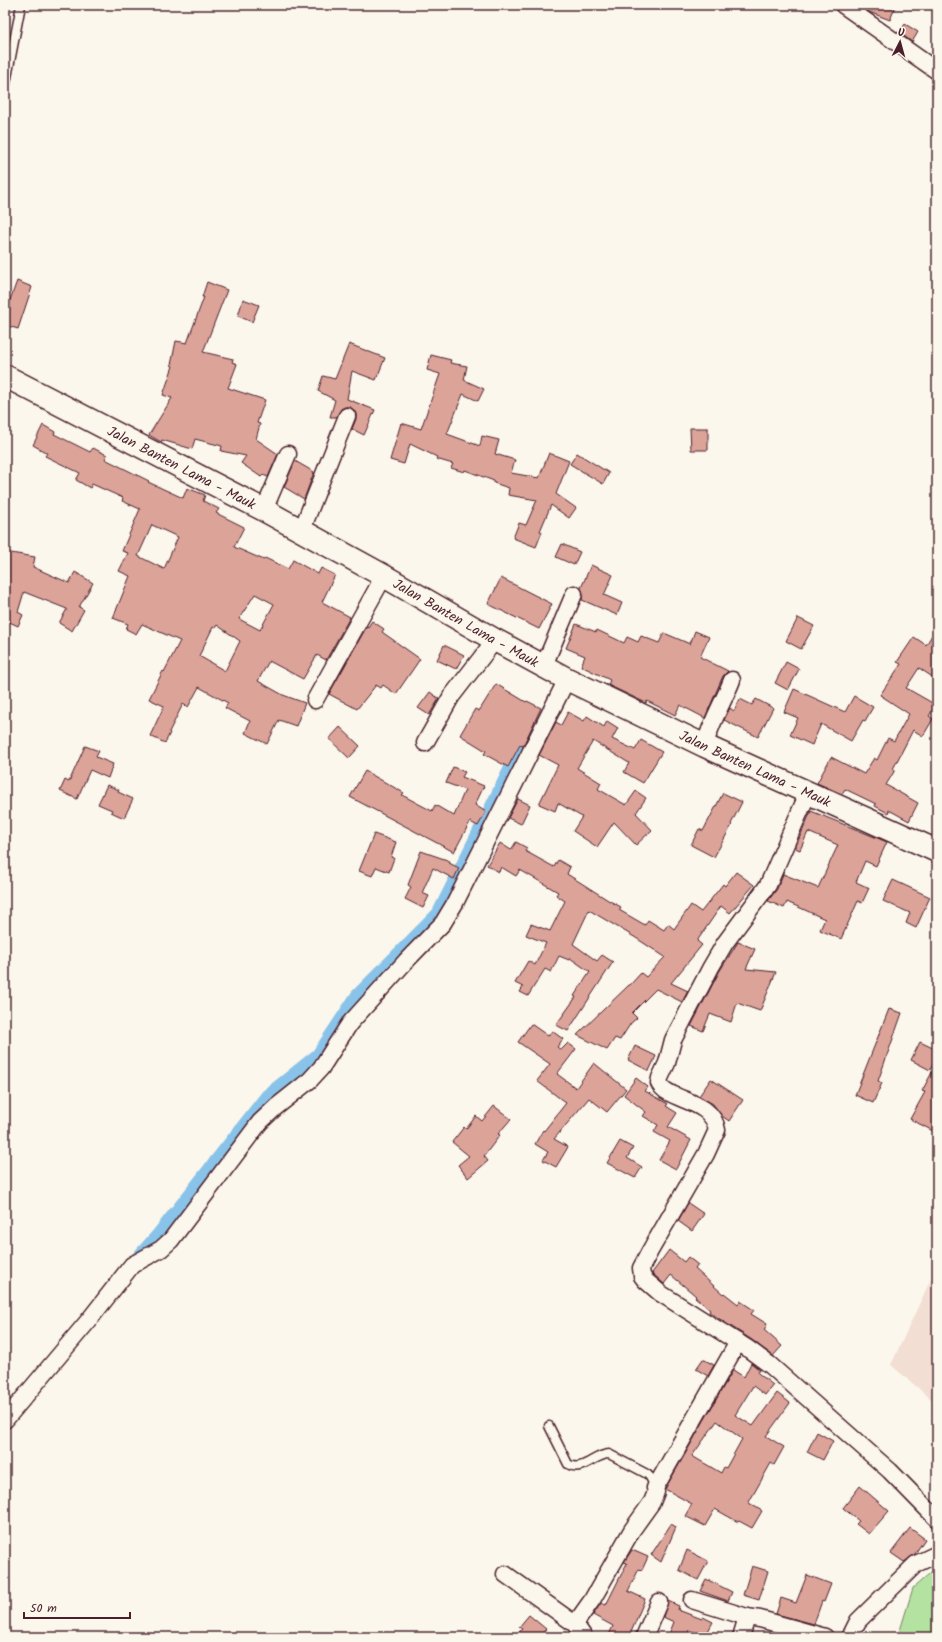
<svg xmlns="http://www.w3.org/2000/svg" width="942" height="1642" font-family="Kalam,sans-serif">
	<rect width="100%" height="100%" fill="#fbf7ec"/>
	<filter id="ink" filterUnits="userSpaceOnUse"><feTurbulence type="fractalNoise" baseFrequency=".025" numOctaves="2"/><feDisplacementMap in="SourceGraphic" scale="8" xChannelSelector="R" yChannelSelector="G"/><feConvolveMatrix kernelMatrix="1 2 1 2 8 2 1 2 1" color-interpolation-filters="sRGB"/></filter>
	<g filter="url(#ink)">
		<polygon fill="#f2ded3" points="937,1266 937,1404 891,1365"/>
		<polygon fill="#b3e2a1" stroke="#7e8066" points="937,1567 937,1637 898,1637 913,1588"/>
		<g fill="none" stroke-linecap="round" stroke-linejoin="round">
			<polyline stroke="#8ac3e9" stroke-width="15" points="136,1261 159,1235 268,1096 319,1055 358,996 439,914 513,765 533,732"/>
		</g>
		<g fill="#dca399" stroke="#4a1f2b" fill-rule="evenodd">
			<polygon points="860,5 896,5 890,20 869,12"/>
			<polygon points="905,24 918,32 912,42 900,33"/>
			<polygon points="17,281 32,287 18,329 5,325 5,298 10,300"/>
			<polygon points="207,282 227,290 203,352 233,359 232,362 237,364 228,388 265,400 257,423 260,424 256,439 278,454 268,477 263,475 261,477 241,463 246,456 221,451 222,446 195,439 192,449 162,440 161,442 149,435 172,398 163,395 173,366 171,365 176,341 187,343 204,297 202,297"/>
			<polygon points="243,299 259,305 252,322 238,316"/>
			<polygon points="349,344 385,358 376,380 352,371 347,399 375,410 364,435 352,429 356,419 356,414 354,410 350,407 345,407 341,409 336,417 330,417 335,400 318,391 323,376 335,379"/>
			<polygon points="431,355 451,360 450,363 467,366 464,380 484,389 478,401 463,394 447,434 480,446 482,436 499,440 495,454 515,460 511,473 539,478 549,453 569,461 556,494 576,508 569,518 551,505 540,531 542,532 536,547 513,538 519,523 526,525 537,500 508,495 509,488 494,483 494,481 465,470 464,472 451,468 453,464 436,459 437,457 410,444 404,464 390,460 401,423 421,429 440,374 427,370"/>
			<path d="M43,425L55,432L54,434L90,452L93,448L107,455L105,459L149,481L148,482L183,498L187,488L205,495L203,501L219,509L216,513L244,527L234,547L264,560L265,558L288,569L293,560L318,574L321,568L335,575L322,602L350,617L326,660L317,655L303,679L269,661L258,681L283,695L305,703L296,726L279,720L267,744L245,733L250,721L225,708L228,703L199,687L188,707L183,704L169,732L170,733L165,743L150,736L164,706L149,699L163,671L164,672L180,641L142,624L136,634L126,629L128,624L113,618L130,576L119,571L128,553L122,551L140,509L122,501L123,498L92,484L90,488L76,480L80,473L45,456L47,453L33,445ZM152,525L178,537L164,569L138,556ZM255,594L274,604L260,630L239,619ZM217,625L240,641L225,671L199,656L213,627L215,628Z"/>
			<polygon points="690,428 708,428 708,450 691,450"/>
			<polygon points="577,453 609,473 603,484 570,464"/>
			<polygon points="295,461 314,472 304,499 284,487"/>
			<polygon points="562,544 580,552 574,565 556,557"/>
			<polygon points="5,552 35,557 33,567 69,583 75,572 93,583 79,607 84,610 72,631 59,623 67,609 24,592 18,612 23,615 18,626 5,620"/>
			<polygon points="591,565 613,575 604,595 622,603 617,615 582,600 583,593 581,588"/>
			<polygon points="501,578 552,604 539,629 488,604"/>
			<polygon points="798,618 814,626 801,649 786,641"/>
			<polygon points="372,621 384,629 382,632 420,659 396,694 383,685 381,688 376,685 357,709 329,694 367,626 368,627"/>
			<polygon points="576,624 596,632 597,630 624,643 627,637 638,642 641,636 659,643 664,633 690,644 695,631 709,637 700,657 728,671 723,676 705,718 680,705 675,715 647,701 646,703 608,685 610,680 581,666 585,656 566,648"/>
			<polygon points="937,627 937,680 919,668 906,688 936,705 929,716 933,719 923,736 913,730 893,769 895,770 886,785 918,803 909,821 889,810 888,813 875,806 876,804 845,789 842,794 817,783 831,757 864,774 874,758 877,760 888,738 894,741 909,714 880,695 901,664 897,662 914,637 926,645"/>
			<polygon points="444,645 464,655 456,669 437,660"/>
			<polygon points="786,662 799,669 788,690 775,683"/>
			<polygon points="496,684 526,702 527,701 541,708 523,746 520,745 508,767 484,754 486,751 460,735 475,709 479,711"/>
			<polygon points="794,689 845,712 854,696 873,707 865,721 863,720 851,741 821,724 812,745 790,735 798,718 784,712"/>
			<polygon points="430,692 439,699 429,715 418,708"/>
			<polygon points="740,699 752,705 756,699 773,708 758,737 724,720 730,708 734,711"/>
			<polygon points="568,712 584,721 587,716 604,727 607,721 618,728 612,739 635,750 641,740 662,752 643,783 624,772 629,763 593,741 577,768 601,783 598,789 626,805 636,791 646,798 636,813 652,830 636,845 614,822 597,847 573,831 582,817 558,803 555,811 539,804 558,765 539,755 556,722 561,725"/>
			<polygon points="340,727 360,746 349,758 329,739"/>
			<polygon points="85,746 99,751 96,757 113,764 108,778 90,770 77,799 60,791 65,780 69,782"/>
			<polygon points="453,767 465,772 462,777 484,786 475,805 486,812 478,826 470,822 454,852 350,797 365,771 404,793 402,795 432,811 435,805 454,816 465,790 446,783"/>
			<polygon points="107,785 119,790 118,792 133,799 124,818 111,812 112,810 98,804"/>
			<polygon points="723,793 742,802 731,824 732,825 714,857 691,845 699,829 703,831"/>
			<polygon points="518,799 530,805 521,824 508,818"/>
			<polygon points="811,811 887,842 876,866 865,861 856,882 869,888 862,903 858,901 841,939 820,930 825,919 787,902 784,908 768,901 777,889 783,874 818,888 838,845 808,832 800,850 795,848"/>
			<polygon points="374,834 396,842 391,857 394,858 389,872 376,867 372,876 359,871"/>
			<polygon points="516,842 527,848 525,851 554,867 558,860 570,867 567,874 608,900 621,907 619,910 645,925 648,920 664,930 668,924 674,929 691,905 701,912 723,884 725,886 736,872 754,885 730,913 721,906 697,941 702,945 671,983 688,991 682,1002 656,989 632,1013 637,1018 631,1023 620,1040 615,1038 607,1050 577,1035 629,985 630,985 641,973 646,977 665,957 636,938 589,910 573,944 597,961 602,955 613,962 568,1031 556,1025 576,997 574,996 590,972 570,958 569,960 559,956 551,972 545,969 528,996 520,992 523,987 515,983 528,961 535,965 546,943 526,935 531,924 550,931 565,901 556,895 558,892 520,870 516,876 501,867 499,872 487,865 500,843 511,850"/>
			<polygon points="421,851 450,861 449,863 459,868 454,879 433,868 422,893 429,896 423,908 405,899 411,887 408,885"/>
			<polygon points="893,880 930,897 916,928 906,923 910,913 883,901"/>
			<polygon points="738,942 755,949 746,969 776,972 760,1011 737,1003 731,1022 710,1014 703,1031 691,1026 719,972"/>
			<polygon points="889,1009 902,1013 878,1081 882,1083 873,1103 855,1095"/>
			<polygon points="531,1024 548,1036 552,1031 563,1039 557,1047 561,1050 568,1043 576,1049 557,1074 576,1088 594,1063 626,1089 607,1112 589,1098 554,1139 568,1147 556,1167 543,1160 548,1152 535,1144 543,1130 544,1131 566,1103 537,1081 550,1064 518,1042"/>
			<polygon points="920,1042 937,1050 937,1056 930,1070 911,1060"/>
			<polygon points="635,1046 656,1056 649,1071 628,1060"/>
			<polygon points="937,1063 937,1133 910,1119 925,1092 922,1091"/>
			<polygon points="636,1078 648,1087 645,1091 668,1104 666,1106 677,1113 668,1127 691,1140 676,1169 659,1160 670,1141 654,1132 658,1125 643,1116 646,1112 624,1095"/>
			<polygon points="711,1079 743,1100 729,1121 722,1116 713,1104 699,1096"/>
			<polygon points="494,1106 511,1119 498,1134 500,1135 484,1156 488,1161 468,1178 458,1165 469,1156 452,1142 464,1127 466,1129 476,1116 482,1121"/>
			<polygon points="620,1141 633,1148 627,1158 642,1167 635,1178 607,1163"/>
			<polygon points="688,1203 704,1214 692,1231 678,1221"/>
			<polygon points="669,1250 684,1262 688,1257 698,1265 695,1269 723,1294 724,1293 738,1304 740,1301 754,1310 751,1314 767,1324 764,1330 782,1346 773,1356 752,1340 709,1312 710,1310 695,1297 696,1296 671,1275 664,1284 652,1273"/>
			<polygon points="703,1359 714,1365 708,1376 696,1369"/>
			<path d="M751,1363L760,1370L758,1373L773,1385L765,1395L753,1386L735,1415L753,1426L777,1393L790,1403L766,1436L784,1447L774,1465L771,1463L749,1502V1503L762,1511L752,1528L739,1521L738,1522L715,1509L705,1526L685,1516L692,1504L665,1489L733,1370L744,1377ZM717,1421L742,1439L726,1468L724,1467L721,1473L692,1456Z"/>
			<polygon points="817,1432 833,1441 823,1460 807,1452"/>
			<polygon points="860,1486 889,1511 869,1534 856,1524 859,1521 843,1508"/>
			<polygon points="671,1524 676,1527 661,1562 651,1555"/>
			<polygon points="910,1528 925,1539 914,1555 904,1562 891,1553"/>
			<polygon points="632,1550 648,1557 642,1570 639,1569 628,1591 645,1599 629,1637 608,1637 613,1626 593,1615 601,1603 606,1605 627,1563 624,1562"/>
			<polygon points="687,1550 708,1561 698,1580 679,1570"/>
			<polygon points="752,1566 768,1571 759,1600 743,1595"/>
			<polygon points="807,1575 831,1584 824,1602 822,1601 814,1624 776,1614 781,1598 796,1603"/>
			<polygon points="706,1579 732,1592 728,1601 700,1591"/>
			<polygon points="668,1601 679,1606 678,1610 702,1619 703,1617 713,1622 705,1637 689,1630 686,1637 668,1637 674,1622 663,1617"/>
			<polygon points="529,1615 546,1629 539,1637 515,1637 522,1629 519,1627"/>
		</g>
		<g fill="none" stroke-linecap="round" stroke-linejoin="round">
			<g stroke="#4a1f2b" stroke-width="11">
				<g id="service">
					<polyline points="5,88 21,5"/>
					<path d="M549,1426L568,1464C582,1473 595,1454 609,1454L647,1474L650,1477L655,1487"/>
				</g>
			</g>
			<g stroke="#4a1f2b" stroke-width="19">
				<g id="minor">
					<polyline points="843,5 937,71"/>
					<polyline points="264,510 288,454"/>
					<polyline points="301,532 347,416"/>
					<polyline points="542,666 548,656 574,594"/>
					<polyline points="315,700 384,576"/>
					<polyline points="425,743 451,697 495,640"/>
					<path d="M705,746C709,725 724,701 732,680"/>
					<path d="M808,793L768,885L725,943L711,967L673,1040L667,1063L660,1078L659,1083C668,1102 712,1098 717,1130L706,1154L650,1251L641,1268L642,1276L645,1280L660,1293L747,1348L770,1365L890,1471L937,1519"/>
					<polyline points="5,1420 89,1320 132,1265 161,1249 171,1240 260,1122 276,1107 310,1080 321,1068 350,1023 406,961 443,923 455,903 567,679"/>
					<polyline points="505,1574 575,1624 584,1637"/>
					<polyline points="692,1600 747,1617 741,1637"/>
					<polyline points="747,1617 760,1619 825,1637"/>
					<polyline points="575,1624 592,1600 632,1530 652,1502 656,1492 655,1488 738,1342"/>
					<polyline points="644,1637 659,1602"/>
					<polyline points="850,1637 858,1621 916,1564 937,1554"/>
				</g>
			</g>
			<g stroke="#4a1f2b" stroke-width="25">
				<g id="primary">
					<path id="s1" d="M5,376L264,510L384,576L495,640L567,679L705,746L937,851"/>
				</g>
			</g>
			<use href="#service" stroke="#fbf7ec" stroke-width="8"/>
			<use href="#minor" stroke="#fbf7ec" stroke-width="16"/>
			<use href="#primary" stroke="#fbf7ec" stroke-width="22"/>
		</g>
	</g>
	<g text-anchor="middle" stroke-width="3.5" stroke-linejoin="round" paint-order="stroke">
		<g font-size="14" fill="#4a1f2b" stroke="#fbf7ec">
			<text dy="5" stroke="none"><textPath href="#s1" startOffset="199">Jalan Banten Lama - Mauk</textPath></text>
			<text dy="5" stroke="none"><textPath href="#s1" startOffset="523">Jalan Banten Lama - Mauk</textPath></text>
			<text dy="5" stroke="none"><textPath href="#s1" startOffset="847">Jalan Banten Lama - Mauk</textPath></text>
		</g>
	</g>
	<rect width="942" height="1642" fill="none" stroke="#fbf7ec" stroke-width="20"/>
	<rect x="10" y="10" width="922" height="1622" fill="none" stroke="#4a1f2b" stroke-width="1.5" filter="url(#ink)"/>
	<g transform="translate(900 42) rotate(6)" stroke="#fbf7ec" stroke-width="3" paint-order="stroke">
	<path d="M0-3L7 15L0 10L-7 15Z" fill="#4a1f2b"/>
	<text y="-6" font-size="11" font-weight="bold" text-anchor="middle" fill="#4a1f2b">U</text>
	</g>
	<path d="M24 1612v6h106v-6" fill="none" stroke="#4a1f2b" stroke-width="2"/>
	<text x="30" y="1612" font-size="12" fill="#4a1f2b" stroke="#fbf7ec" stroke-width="3" paint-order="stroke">50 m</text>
</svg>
